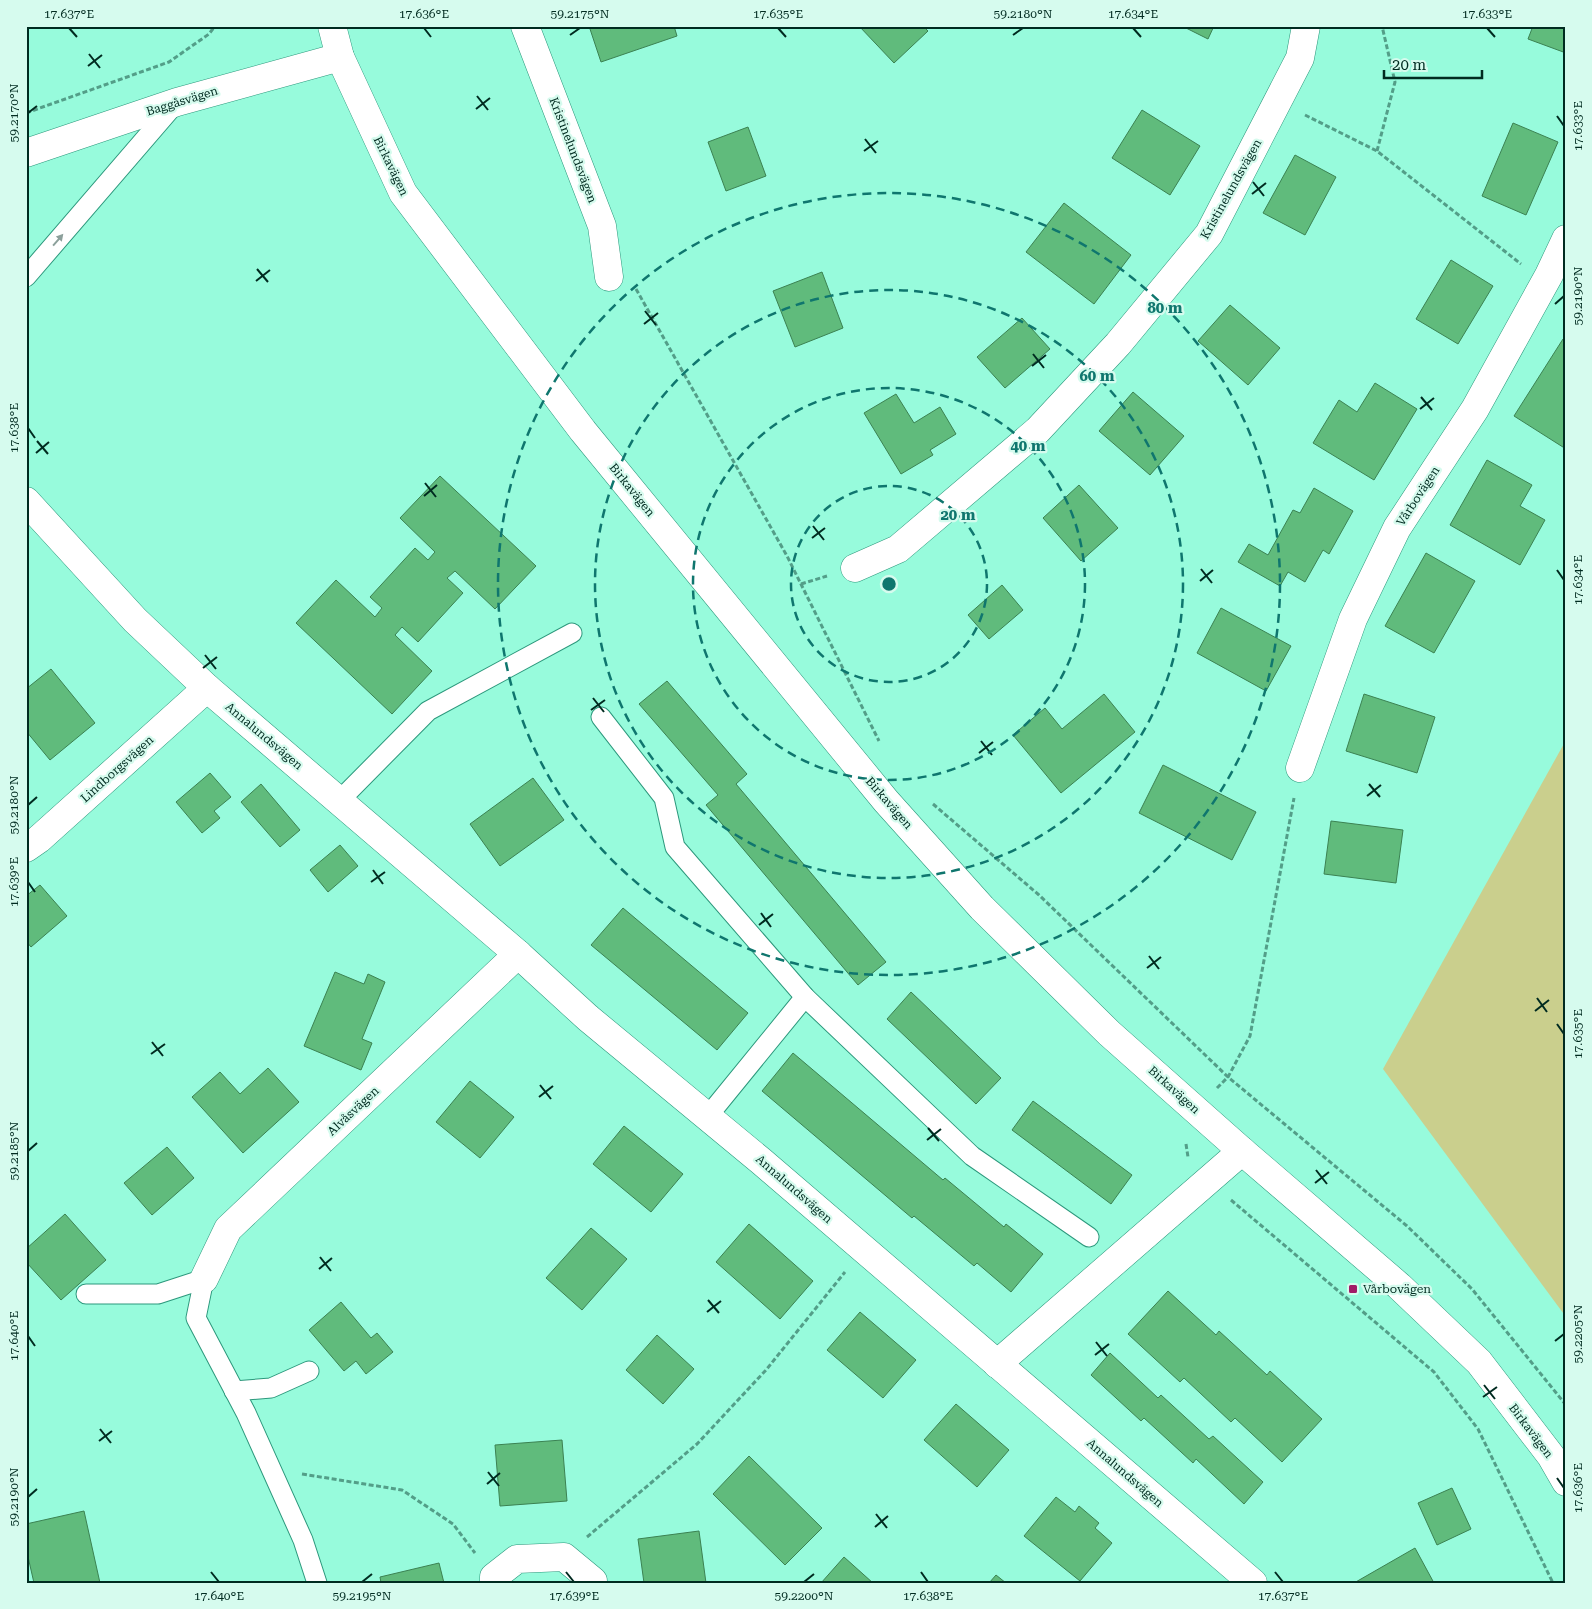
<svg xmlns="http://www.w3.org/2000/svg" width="1592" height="1609" font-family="'Roboto Serif',serif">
	<rect width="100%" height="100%" fill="#97fbdc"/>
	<polygon fill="#cacf8d" points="1566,740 1566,1317 1383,1069"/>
	<g fill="#60bb7c" stroke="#3b8252">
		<polygon points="589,26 674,26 677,36 601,62"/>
		<polygon points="859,26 923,26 928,31 894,63"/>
		<polygon points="1182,26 1214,26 1208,39"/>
		<polygon points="1533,26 1566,26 1566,53 1528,39"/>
		<polygon points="1142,110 1200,146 1170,195 1112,158"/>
		<polygon points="1513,123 1558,142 1526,215 1482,196"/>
		<polygon points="748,127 766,176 726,191 708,142"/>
		<polygon points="1295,155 1336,177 1305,235 1263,213"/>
		<polygon points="1064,203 1131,255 1094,304 1026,252"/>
		<polygon points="1451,260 1493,286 1458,344 1416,319"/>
		<polygon points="822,272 843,328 795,347 773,291"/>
		<polygon points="1230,305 1280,348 1248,385 1198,341"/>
		<polygon points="1022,318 1050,349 1005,388 977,357"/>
		<polygon points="1563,339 1566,340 1566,449 1514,416"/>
		<polygon points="1375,383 1417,409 1374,480 1313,443 1339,400 1357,412"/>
		<polygon points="1133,392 1184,436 1150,475 1099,431"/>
		<polygon points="896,394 914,423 940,407 956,434 930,450 933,455 901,474 864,413"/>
		<polygon points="1487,460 1532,485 1520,506 1545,520 1520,565 1450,525"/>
		<polygon points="440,476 536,566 495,609 455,571 447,578 463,593 418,642 402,627 395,635 432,671 392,714 296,623 336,580 375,617 382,608 370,597 415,548 428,560 435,552 400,518"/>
		<polygon points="1079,485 1118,528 1081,561 1043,518"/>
		<polygon points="1314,488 1353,511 1329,554 1323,550 1305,582 1288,572 1280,586 1238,562 1249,544 1268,555 1293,510 1300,513"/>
		<polygon points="1426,553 1475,581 1434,653 1385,626"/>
		<polygon points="1002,585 1023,610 989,639 968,615"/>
		<polygon points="1221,608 1291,646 1266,691 1197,653"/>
		<polygon points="51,669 95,723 50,760 26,731 26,689"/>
		<polygon points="667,681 747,774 736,784 886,962 858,985 706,805 718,795 639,704"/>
		<polygon points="1104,694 1135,732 1061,793 1013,735 1045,708 1062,729"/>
		<polygon points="1364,694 1435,717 1417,773 1346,751"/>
		<polygon points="1163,765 1256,812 1232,860 1139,813"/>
		<polygon points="210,773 231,797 214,811 220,818 202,833 176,802"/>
		<polygon points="533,778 564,820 500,866 470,824"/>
		<polygon points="261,784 300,830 280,847 241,802"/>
		<polygon points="1331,821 1403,830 1396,883 1324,874"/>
		<polygon points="340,845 358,866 328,892 310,870"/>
		<polygon points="40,885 67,916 31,947 26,941 26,896"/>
		<polygon points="623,908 748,1013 717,1050 591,945"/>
		<polygon points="335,972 364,984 368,974 385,982 362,1039 372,1043 361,1070 304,1046"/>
		<polygon points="911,992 1001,1078 976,1104 887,1019"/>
		<polygon points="793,1053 943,1180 945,1178 1004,1227 1006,1224 1043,1254 1011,1292 977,1263 974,1266 914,1216 912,1218 762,1091"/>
		<polygon points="268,1068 299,1102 243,1153 192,1097 220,1072 240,1094"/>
		<polygon points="470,1081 514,1117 480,1158 436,1122"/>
		<polygon points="1033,1101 1132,1175 1111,1204 1012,1130"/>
		<polygon points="624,1126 683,1174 651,1212 593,1164"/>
		<polygon points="167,1147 194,1178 152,1215 124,1183"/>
		<polygon points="65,1214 106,1260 61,1300 26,1262 26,1249"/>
		<polygon points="749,1224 813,1281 780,1319 716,1262"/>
		<polygon points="591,1228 627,1259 582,1310 546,1278"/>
		<polygon points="1168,1291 1216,1335 1219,1331 1267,1375 1270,1371 1322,1419 1282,1462 1235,1418 1231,1422 1184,1378 1180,1382 1128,1334"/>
		<polygon points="341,1302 371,1338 377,1333 393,1352 366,1374 356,1361 344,1371 309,1330"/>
		<polygon points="860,1312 916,1360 883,1398 827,1350"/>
		<polygon points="657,1335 694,1369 663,1404 626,1370"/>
		<polygon points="1110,1353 1158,1398 1161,1395 1209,1439 1213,1436 1263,1482 1244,1504 1196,1459 1193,1463 1144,1418 1141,1421 1091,1375"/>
		<polygon points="956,1404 1009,1450 977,1487 924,1440"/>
		<polygon points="562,1440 567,1501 500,1506 495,1445"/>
		<polygon points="749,1456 822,1528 785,1565 713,1494"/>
		<polygon points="1452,1488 1471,1529 1437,1545 1418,1503"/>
		<polygon points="1056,1497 1075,1512 1079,1506 1099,1523 1095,1528 1112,1543 1080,1581 1024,1536"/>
		<polygon points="84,1511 100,1583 34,1583 26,1548 26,1524"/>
		<polygon points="699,1531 706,1583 644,1583 638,1539"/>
		<polygon points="1415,1548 1434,1583 1354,1583"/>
		<polygon points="844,1557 873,1583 821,1583"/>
		<polygon points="439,1563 444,1583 381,1583 380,1577"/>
		<polygon points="996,1575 1006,1583 989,1583"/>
	</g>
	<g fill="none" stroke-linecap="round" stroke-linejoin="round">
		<g stroke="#2c987c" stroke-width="21">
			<g id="lane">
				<polyline points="26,277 175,104"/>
				<polyline points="601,717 664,798 675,847 805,997 972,1156 1089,1237"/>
				<polyline points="339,801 428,711 572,633"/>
				<polyline points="708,1116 805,997"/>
				<polyline points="204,1279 196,1318 246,1413 303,1540 317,1583"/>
				<polyline points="86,1294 158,1294 204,1279"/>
				<polyline points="234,1391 271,1388 309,1371"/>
			</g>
		</g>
		<g stroke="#2c987c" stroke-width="29">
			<g id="street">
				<polyline points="525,26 602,226 609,277"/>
				<polyline points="26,153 177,102 340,57"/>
				<polyline points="26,501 135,620 207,688 518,954 588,1018 761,1161 1253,1583"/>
				<polyline points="855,568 898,549 1038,430 1118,344 1209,234 1300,58 1306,26"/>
				<polyline points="1300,768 1353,619 1397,528 1475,409 1549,275 1566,239"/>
				<polyline points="26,848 39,839 207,688"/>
				<polyline points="204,1279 228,1229 518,954"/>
				<polyline points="997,1364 1242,1151"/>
				<polyline points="494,1583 494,1577 517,1559 564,1557 593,1581 593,1583"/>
			</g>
		</g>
		<g stroke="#2c987c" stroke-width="29">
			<polyline id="secondary" points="332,26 340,57 403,193 583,431 886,801 982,908 1109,1033 1242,1151 1399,1286 1479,1362 1551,1456 1566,1482"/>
		</g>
		<g stroke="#539e88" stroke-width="3" stroke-dasharray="5 2.5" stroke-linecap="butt">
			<polyline points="26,113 169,62 209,34 215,26"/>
			<polyline points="1305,115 1377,151 1521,264"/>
			<polyline points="1377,151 1395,82 1382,26"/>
			<polyline points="636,289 787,556 879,741"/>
			<polyline points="801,584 827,576"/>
			<polyline points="933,804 1039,895 1228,1077 1407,1226 1472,1289 1566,1405"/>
			<polyline points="1217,1088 1228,1077 1250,1036 1294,798"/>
			<polyline points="1186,1144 1188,1157"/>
			<polyline points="1231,1200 1434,1372 1478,1429 1553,1583"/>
			<polyline points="302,1474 402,1490 453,1524 475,1553"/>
			<polyline points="587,1537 697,1444 766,1370 845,1272"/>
		</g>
		<use href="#lane" stroke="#fff" stroke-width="19"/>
		<use href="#street" stroke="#fff" stroke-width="28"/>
		<use href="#secondary" stroke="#fff" stroke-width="28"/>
	</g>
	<defs><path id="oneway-solid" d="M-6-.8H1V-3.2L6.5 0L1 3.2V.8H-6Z" transform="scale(1.25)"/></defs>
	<use fill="#8ca09b" href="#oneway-solid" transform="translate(58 240) rotate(-49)"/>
	<path fill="none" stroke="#002b20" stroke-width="2" d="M69,28L77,37M424,28L431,37M778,28L786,37M1133,28L1141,37M1487,28L1495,37M570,35L580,28M1013,35L1023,28M89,54L100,68M88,66L102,55M477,96L488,110M476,109L490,98M28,113L37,106M1557,116L1564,126M865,139L876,153M864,151L878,141M1253,182L1264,196M1252,194L1266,183M257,269L268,282M256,281L270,270M1555,304L1564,296M645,311L656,325M644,324L658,313M1033,354L1044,368M1032,366L1046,355M1421,397L1432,410M1420,409L1434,398M28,428L35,438M37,441L48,454M36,453L49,442M425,483L436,497M424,496L437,485M813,526L824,540M812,538L825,528M1201,569L1212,583M1557,570L1564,580M1200,581L1213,570M205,655L216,669M203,668L217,657M593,698L604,712M591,710L605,700M981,741L992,755M979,753L993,742M1369,784L1380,797M1367,796L1381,785M28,805L37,797M373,870L383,884M28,882L35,892M371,882L385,872M761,913L771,927M759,925L773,914M1149,956L1159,969M1147,968L1161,957M1537,998L1547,1012M1535,1011L1549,1000M1557,1024L1564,1034M152,1042L163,1056M151,1054L165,1044M540,1085L551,1099M539,1097L553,1086M928,1128L939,1141M927,1140L941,1129M28,1151L37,1143M1316,1170L1327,1184M1315,1183L1329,1172M320,1257L331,1271M319,1269L332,1258M708,1300L719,1313M707,1312L721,1301M28,1336L35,1346M1555,1341L1564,1334M1096,1342L1107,1356M1095,1355L1109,1344M1484,1385L1495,1399M1483,1397L1497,1387M100,1429L111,1443M99,1441L112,1431M488,1472L499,1486M1557,1478L1564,1488M487,1484L500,1473M28,1497L37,1489M876,1514L887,1528M875,1527L888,1516M211,1572L219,1582M566,1572L574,1582M921,1572L928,1582M1275,1572L1283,1582M362,1582L372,1574M804,1582L814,1574"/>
	<g fill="none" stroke="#0f766e" stroke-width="2.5" stroke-dasharray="9 6">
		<circle cx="889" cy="584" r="98"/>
		<circle cx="889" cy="584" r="196"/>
		<circle cx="889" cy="584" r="294"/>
		<circle cx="889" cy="584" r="391"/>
	</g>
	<rect fill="#a11a67" stroke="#d6fbee" stroke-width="2" x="1348" y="1284" width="10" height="10" rx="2.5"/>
	<g text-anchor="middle" stroke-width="4.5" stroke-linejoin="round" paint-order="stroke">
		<g font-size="12" fill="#002b20" stroke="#d6fbee">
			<text transform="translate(182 101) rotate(-17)" y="4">Baggåsvägen</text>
			<text transform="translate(573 150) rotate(69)" y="4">Kristinelundsvägen</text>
			<text transform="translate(391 166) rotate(64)" y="4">Birkavägen</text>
			<text transform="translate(1231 189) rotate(-61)" y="4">Kristinelundsvägen</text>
			<text transform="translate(632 490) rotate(51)" y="4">Birkavägen</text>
			<text transform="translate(1418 496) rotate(-57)" y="4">Vårbovägen</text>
			<text transform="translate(264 736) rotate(40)" y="4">Annalundsvägen</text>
			<text transform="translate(117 769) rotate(-42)" y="4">Lindborgsvägen</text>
			<text transform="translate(889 803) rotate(49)" y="4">Birkavägen</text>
			<text transform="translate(1174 1090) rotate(42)" y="4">Birkavägen</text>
			<text transform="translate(353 1111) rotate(-43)" y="4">Alvåsvägen</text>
			<text transform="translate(794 1189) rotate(41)" y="4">Annalundsvägen</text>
			<text transform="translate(1531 1431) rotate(53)" y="4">Birkavägen</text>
			<text transform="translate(1125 1473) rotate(41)" y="4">Annalundsvägen</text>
		</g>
		<g font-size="12" fill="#002b20" stroke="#d6fbee" text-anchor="start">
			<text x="1363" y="1293">Vårbovägen</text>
		</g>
	</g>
	<circle cx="889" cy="584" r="8" fill="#0f766e" stroke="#d6fbee" stroke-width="2.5"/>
	<g font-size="15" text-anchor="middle" font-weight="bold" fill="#0f766e" stroke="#d6fbee" stroke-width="4.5" stroke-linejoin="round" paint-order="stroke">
		<text x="1165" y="313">80 m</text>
		<text x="1097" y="381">60 m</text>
		<text x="1028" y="451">40 m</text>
		<text x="958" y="520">20 m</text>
	</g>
	<rect width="1592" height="1609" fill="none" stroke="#d6fbee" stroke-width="55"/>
	<path d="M1384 70v8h98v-8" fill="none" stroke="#002b20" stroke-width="2.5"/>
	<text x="1392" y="70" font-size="15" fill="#002b20" stroke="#d6fbee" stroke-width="4" paint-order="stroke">20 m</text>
	<rect x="28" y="28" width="1536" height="1554" fill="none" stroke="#002b20" stroke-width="2"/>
	<g font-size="12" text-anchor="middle" fill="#002b20">
		<text x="69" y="18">17.637°E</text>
		<text x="424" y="18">17.636°E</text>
		<text x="580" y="18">59.2175°N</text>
		<text x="778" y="18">17.635°E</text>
		<text x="1023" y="18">59.2180°N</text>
		<text x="1133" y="18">17.634°E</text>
		<text x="1487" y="18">17.633°E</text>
		<text transform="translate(14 113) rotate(-90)" y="4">59.2170°N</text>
		<text transform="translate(1578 126) rotate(-90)" y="4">17.633°E</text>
		<text transform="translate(1578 296) rotate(-90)" y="4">59.2190°N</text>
		<text transform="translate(14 428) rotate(-90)" y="4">17.638°E</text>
		<text transform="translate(1578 580) rotate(-90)" y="4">17.634°E</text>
		<text transform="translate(14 805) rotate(-90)" y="4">59.2180°N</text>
		<text transform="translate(14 882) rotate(-90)" y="4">17.639°E</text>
		<text transform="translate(1578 1034) rotate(-90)" y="4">17.635°E</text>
		<text transform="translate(14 1151) rotate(-90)" y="4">59.2185°N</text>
		<text transform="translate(1578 1334) rotate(-90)" y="4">59.2205°N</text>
		<text transform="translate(14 1336) rotate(-90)" y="4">17.640°E</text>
		<text transform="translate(1578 1488) rotate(-90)" y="4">17.636°E</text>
		<text transform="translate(14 1497) rotate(-90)" y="4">59.2190°N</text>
		<text x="219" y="1600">17.640°E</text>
		<text x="362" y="1600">59.2195°N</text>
		<text x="574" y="1600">17.639°E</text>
		<text x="804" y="1600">59.2200°N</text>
		<text x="928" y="1600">17.638°E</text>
		<text x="1283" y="1600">17.637°E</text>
	</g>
</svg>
